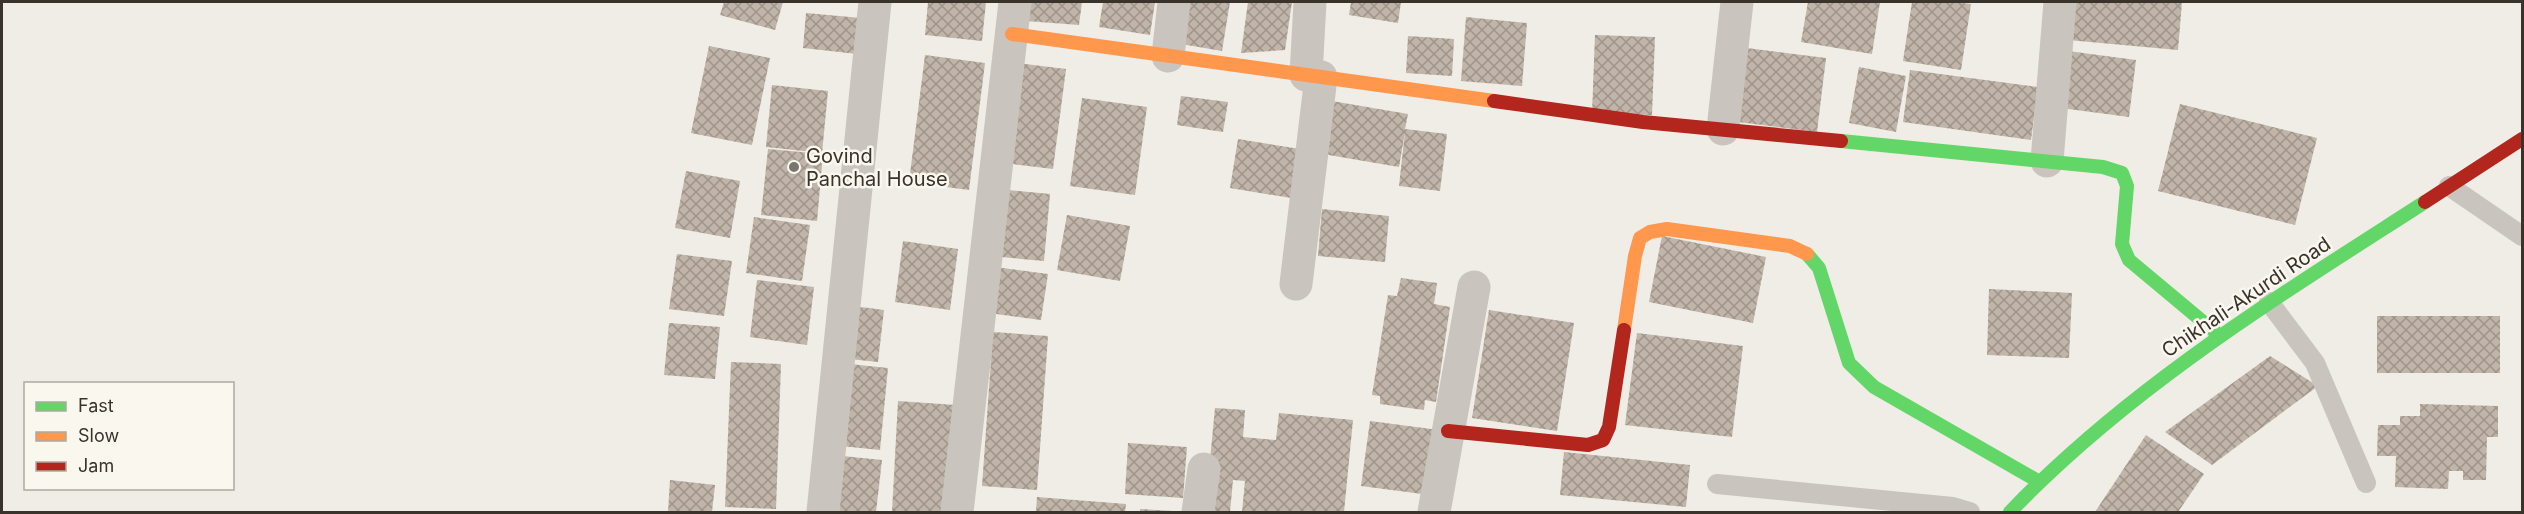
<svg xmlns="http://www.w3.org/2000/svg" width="2524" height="514" font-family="Inter,sans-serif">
	<defs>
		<pattern id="building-cross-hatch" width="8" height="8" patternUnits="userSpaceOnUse" patternTransform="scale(1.5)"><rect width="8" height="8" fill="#c1b5a9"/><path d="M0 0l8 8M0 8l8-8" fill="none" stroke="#9e948a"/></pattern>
	</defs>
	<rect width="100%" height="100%" fill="#efede6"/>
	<g fill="url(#building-cross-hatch)">
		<polygon points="724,2 783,2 775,30 720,15"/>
		<polygon points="928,2 986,2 982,41 925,35"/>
		<polygon points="1028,2 1082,2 1079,25 1026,21"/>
		<polygon points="1103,2 1155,2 1150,35 1099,27"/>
		<polygon points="1182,2 1230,2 1222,51 1175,43"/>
		<polygon points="1248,2 1292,2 1285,50 1241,53"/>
		<polygon points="1351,2 1401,2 1398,23 1349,15"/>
		<polygon points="1808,2 1880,2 1872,54 1801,42"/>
		<polygon points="1912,2 1954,2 1971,4 1961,70 1903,61"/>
		<polygon points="2072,2 2182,2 2178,50 2068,40"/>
		<polygon points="806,13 861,18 857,54 803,48"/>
		<polygon points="1466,17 1527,23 1522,86 1461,81"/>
		<polygon points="1595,35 1655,37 1652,115 1592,114"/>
		<polygon points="1408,36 1454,39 1452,76 1406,73"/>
		<polygon points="709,46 770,58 752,145 691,133"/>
		<polygon points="1747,48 1826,58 1817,132 1738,122"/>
		<polygon points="2068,51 2136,60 2129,117 2061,108"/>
		<polygon points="925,55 985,63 969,190 909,182"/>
		<polygon points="1017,63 1066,69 1053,169 1005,163"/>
		<polygon points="1859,67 1906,76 1896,132 1849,123"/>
		<polygon points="1910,70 2038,87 2031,140 1903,122"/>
		<polygon points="772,85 828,91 822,153 766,147"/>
		<polygon points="1181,96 1228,102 1223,132 1177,125"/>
		<polygon points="1082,98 1147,107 1135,195 1070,186"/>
		<polygon points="1332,101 1408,114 1405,129 1447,134 1440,191 1399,186 1405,132 1399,167 1323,154"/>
		<polygon points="2180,104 2317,138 2295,225 2158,191"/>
		<polygon points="1238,139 1306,150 1297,199 1230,188"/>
		<polygon points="768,149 823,154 817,221 761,215"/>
		<polygon points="686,171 740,181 730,238 675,228"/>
		<polygon points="997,189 1050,194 1044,261 990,256"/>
		<polygon points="1322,209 1389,216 1385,262 1318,256"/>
		<polygon points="1067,215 1130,226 1120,281 1057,270"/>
		<polygon points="754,217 810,225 802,281 746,273"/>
		<polygon points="1662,236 1766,257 1753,323 1649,302"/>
		<polygon points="903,241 958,249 950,310 895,302"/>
		<polygon points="677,254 732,261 724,316 669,309"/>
		<polygon points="995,267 1048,274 1041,320 989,313"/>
		<polygon points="1401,278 1437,283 1434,304 1450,307 1436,402 1425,400 1424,410 1380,404 1380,396 1372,395 1388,295 1397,296"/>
		<polygon points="757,280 814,287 807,345 750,337"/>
		<polygon points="1989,289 2072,293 2069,358 1987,355"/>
		<polygon points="846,305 884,310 878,362 840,358"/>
		<polygon points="1489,310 1574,323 1557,431 1472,418"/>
		<rect x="2377" y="316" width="123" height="57"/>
		<polygon points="669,323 720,327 715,379 664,375"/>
		<polygon points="993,332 1048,336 1037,490 982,486"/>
		<polygon points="1637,333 1743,346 1732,437 1625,425"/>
		<polygon points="2270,356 2318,386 2212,465 2165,432"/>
		<polygon points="731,362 781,364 776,509 725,507"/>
		<polygon points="840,363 888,368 880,450 831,445"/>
		<polygon points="898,401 956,405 951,512 892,512"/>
		<polygon points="2420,404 2498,406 2498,437 2487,437 2486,480 2463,480 2463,471 2449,471 2448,489 2395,487 2396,456 2377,456 2378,425 2400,425 2400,416 2420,416"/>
		<polygon points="1215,408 1245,410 1243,437 1276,440 1279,413 1353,420 1344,512 1242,512 1245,481 1233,480 1230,512 1205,512"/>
		<polygon points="1370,421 1439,430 1430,495 1361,486"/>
		<polygon points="2146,435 2204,474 2178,512 2095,512"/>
		<polygon points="1128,443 1187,447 1183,498 1125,494"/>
		<polygon points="1564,452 1690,465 1686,507 1560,495"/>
		<polygon points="833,455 882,460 876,512 827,512"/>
		<polygon points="670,480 715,485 712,512 668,512"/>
		<polygon points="1037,497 1126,504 1125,512 1036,512"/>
		<polygon points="1140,509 1173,511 1173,512 1140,512"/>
	</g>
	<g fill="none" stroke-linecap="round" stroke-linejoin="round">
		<g stroke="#c9c5be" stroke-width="20">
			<polyline points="2449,186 2522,236"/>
			<polyline points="2269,302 2315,363 2366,483"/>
			<polyline points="1717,484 1953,507 1970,512"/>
		</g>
		<g stroke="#c9c5be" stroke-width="33">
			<polyline points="1168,56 1174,2"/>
			<polyline points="1306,75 1310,2"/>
			<polyline points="1723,129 1737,2"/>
			<polyline points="2047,161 2060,2"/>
			<polyline points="1296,284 1321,77"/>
			<polyline points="823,512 875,2"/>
			<polyline points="957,512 1015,2"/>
			<polyline points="1198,512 1204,469"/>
			<polyline points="1434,512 1474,287"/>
		</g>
		<g stroke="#63d668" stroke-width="14">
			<polyline points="1841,141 2103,167 2122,173 2127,186 2122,244 2129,260 2220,336"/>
			<polyline points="1807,254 1819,268 1849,363 1874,387 2038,481"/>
			<path d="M2010,512C2131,386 2279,296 2425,202"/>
		</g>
		<g stroke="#ff974d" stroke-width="14">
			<polyline points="1012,34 1494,101"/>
			<polyline points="1624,330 1635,256 1640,238 1650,232 1667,229 1790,246 1807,254"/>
		</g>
		<g stroke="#b3261e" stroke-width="14">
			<polyline points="1494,101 1643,122 1841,141"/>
			<polyline points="2425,202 2522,139"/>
			<polyline points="1448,431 1588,445 1603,440 1609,427 1624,330"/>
		</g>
	</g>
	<circle fill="#79746d" stroke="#faf7ef" stroke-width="2" cx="794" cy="167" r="6"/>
	<g text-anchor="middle" stroke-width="5" stroke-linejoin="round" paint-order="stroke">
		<g font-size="20" fill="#3a332c" stroke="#faf7ef" text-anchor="start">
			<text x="806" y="163">Govind<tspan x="806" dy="23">Panchal House</tspan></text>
		</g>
		<g font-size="20" fill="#3a332c" stroke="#faf7ef">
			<text transform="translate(2246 297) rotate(-34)" y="7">Chikhali-Akurdi Road</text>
		</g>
	</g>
	<rect width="2524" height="514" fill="none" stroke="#3a332c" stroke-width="6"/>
	<rect x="24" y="382" width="210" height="108" fill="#faf7ef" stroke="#ada9a1" stroke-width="1.5"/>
	<rect x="36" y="402" width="30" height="9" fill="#63d668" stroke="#ada9a1" stroke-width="1.5"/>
	<text x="78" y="412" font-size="18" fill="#3a332c">Fast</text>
	<rect x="36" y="432" width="30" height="9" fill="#ff974d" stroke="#ada9a1" stroke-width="1.5"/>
	<text x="78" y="442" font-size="18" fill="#3a332c">Slow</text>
	<rect x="36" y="462" width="30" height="9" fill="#b3261e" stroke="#ada9a1" stroke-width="1.5"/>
	<text x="78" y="472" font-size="18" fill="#3a332c">Jam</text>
</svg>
